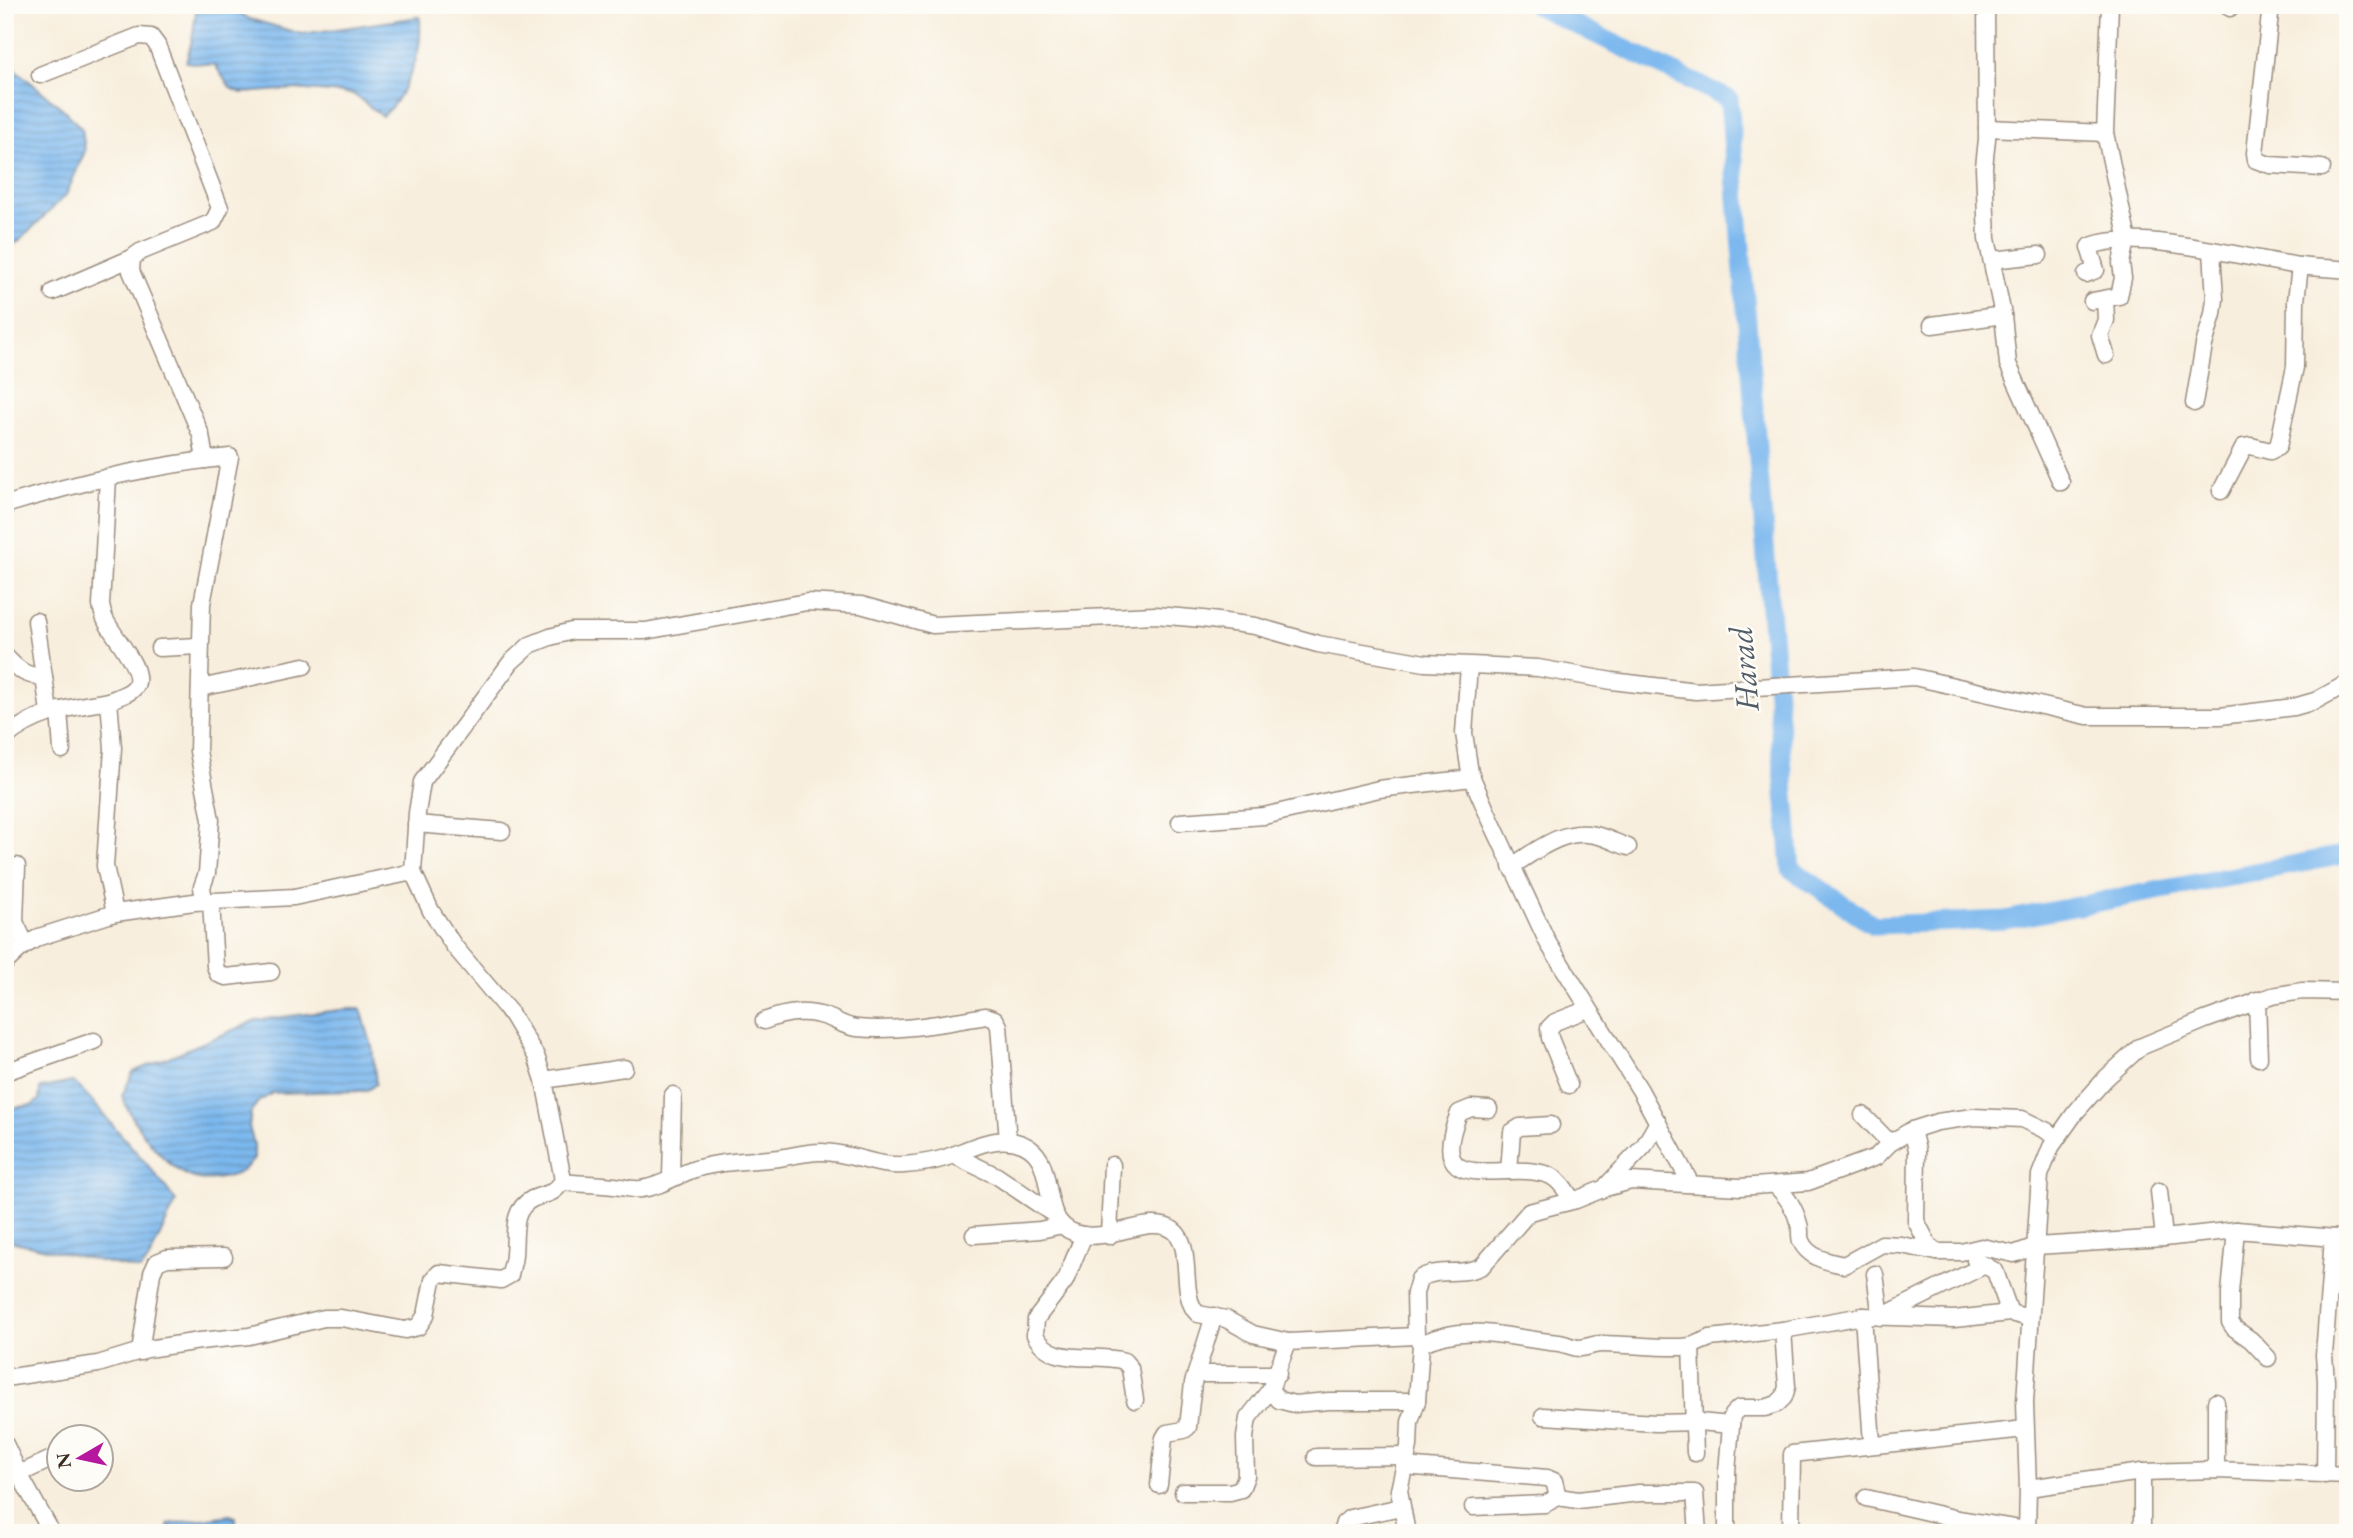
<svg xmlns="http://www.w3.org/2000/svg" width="2353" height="1538" font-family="'EB Garamond',serif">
	<defs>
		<pattern id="water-rules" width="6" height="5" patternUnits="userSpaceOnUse" patternTransform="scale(1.75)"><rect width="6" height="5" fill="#7cb8ee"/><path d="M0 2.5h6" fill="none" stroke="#6796c0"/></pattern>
	</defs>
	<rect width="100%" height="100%" fill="#fdfcf7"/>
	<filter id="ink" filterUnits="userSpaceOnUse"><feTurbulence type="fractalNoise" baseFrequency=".0143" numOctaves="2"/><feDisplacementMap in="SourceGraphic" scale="14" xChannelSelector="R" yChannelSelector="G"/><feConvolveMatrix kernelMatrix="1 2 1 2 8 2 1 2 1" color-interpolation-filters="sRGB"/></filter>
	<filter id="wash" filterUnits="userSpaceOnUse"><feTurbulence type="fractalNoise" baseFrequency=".00686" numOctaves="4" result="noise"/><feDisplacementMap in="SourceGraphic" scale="28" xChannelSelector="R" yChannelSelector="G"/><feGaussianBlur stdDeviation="1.57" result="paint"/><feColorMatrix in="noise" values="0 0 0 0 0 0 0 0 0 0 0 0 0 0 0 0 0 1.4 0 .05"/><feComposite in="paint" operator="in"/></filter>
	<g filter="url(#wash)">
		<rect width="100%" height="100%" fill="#f8eedd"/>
		<g fill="url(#water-rules)" stroke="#5c7186" stroke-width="2">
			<path d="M197,5H226L250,19L302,34L420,17C420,26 421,37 419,46C415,69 400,102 382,116L353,94L295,89L242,93L230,88L215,65L186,62L192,40Z"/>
			<polygon points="5,61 63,109 82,129 85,151 66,195 21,239 5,251"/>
			<path d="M348,1009H361L372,1046L376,1084L366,1091L273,1093L258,1102L251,1112L249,1127L254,1144V1159C250,1163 246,1168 242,1171C233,1177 209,1181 199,1179C168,1174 132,1123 122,1096L133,1072L257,1020Z"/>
			<path d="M73,1082C88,1094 97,1107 110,1122C132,1148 157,1173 176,1202L148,1261L140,1270L5,1240V1109L32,1105L39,1100L40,1088Z"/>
			<polygon points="230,1515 235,1517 235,1533 166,1533 169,1524"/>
		</g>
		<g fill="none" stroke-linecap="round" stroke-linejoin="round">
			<polyline stroke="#7cb8ee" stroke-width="19" points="1535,5 1729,99 1791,869 1874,925 2005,920 2348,854"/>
		</g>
	</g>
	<g filter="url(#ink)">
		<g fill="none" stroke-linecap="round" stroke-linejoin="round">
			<g stroke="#9a8c7e" stroke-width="19">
				<g id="minor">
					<polyline points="1986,5 1987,139 1984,167 1987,239 2003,315 2008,364 2061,482"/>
					<polyline points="2271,5 2255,153 2256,160 2270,165 2322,168"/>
					<polyline points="2230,8 2231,5"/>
					<polyline points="40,75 139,36 151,37 157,45 220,208 213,222 140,252 132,258 131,271 201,435 205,460"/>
					<polyline points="1987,128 2105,133"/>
					<polyline points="1992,260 2039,255"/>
					<path d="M2086,274L2096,270L2089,247C2130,227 2249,259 2299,266C2315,268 2331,268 2348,270"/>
					<polyline points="53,292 132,258"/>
					<polyline points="2105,299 2106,320 2100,335 2106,355"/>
					<polyline points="2092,301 2119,296 2123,278 2121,263 2127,236 2105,133 2110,5"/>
					<polyline points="1932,325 2003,315"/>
					<polyline points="2194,403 2204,345 2213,314 2215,299 2212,251"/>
					<path d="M108,478L101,605C102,610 103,616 106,621C113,636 148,673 134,688C128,695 117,697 109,701"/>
					<polyline points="2221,491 2244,447 2251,446 2270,451 2278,447 2295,367 2296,301 2300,266"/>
					<path d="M5,505C79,482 153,465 230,457L202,604L198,751L211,820L207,873L202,887L204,902"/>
					<polyline points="36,621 49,712"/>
					<polyline points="159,648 199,646"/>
					<path d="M5,656C18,670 25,676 44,677"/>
					<polyline points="1469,666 1464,733 1470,773 1486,810 1548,943 1640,1090 1691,1184"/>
					<polyline points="200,688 304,666"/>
					<polyline points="59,710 62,750"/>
					<path d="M5,738C34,712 72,707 109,701L113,748L105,866L115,913"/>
					<polyline points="1180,822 1264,816 1379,789 1472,778"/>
					<polyline points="416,824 502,831"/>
					<polyline points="17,866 15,922 26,945"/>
					<path d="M1511,867C1538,849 1567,825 1602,837C1611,840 1619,844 1628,847"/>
					<polyline points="211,902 215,966 218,974 226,977 271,972"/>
					<polyline points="5,963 21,948 39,937 115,913 194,902 294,897 413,872"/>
					<polyline points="2257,1000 2259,1058"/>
					<path d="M764,1021C787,1012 808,1009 832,1019C840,1023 847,1027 857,1028C900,1032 943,1023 986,1016L995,1019L999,1026L1008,1141"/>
					<polyline points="5,1072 94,1041"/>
					<polyline points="544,1080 624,1068"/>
					<polyline points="1569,1085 1550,1038 1549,1028 1555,1022 1588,1009"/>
					<path d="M1489,1109L1471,1108L1459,1113C1423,1203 1507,1157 1551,1176C1561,1181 1567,1192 1572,1200"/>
					<polyline points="1863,1115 1890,1143"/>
					<polyline points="1912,1130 1917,1150 1916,1221 1929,1246 1937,1252 1961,1252 1982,1247 2014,1254 2036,1246 2164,1238 2236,1230 2348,1239"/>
					<polyline points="953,1155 997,1176 1056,1216"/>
					<polyline points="1509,1171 1512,1132 1520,1127 1551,1125"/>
					<polyline points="671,1178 673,1095"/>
					<path d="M562,1182C579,1184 597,1184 614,1186C623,1187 632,1190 641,1189C660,1187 677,1175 695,1169C722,1161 750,1161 779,1158C792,1156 807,1152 820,1152C847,1151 878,1168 904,1165C917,1164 932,1162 945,1158C968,1150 991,1136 1016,1142C1064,1154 1033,1218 1075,1233C1107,1245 1149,1213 1173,1230C1195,1246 1178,1296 1198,1314L1226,1319L1253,1334L1288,1342L1416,1336L1421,1344"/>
					<polyline points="1607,1185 1644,1146 1658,1122"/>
					<path d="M1775,1185C1786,1195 1795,1209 1799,1224C1801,1229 1799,1236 1801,1241C1808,1258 1829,1262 1844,1265L1882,1244L1901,1245L1937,1252"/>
					<polyline points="2159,1191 2164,1238"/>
					<polyline points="2236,1230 2230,1293 2230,1322 2234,1328 2251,1340 2268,1358"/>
					<polyline points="974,1235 1040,1230 1062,1225"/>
					<path d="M1084,1235L1065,1281L1036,1319L1035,1335C1052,1368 1094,1352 1124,1361L1130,1368L1135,1400"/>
					<polyline points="1109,1236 1112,1165"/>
					<polyline points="1975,1260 1995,1271 2010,1313"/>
					<polyline points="1875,1274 1881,1317 1985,1265"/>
					<polyline points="1863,1316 1872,1443"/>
					<path d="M1416,1336L1415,1293L1419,1279C1437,1267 1462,1277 1482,1266L1529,1212L1576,1200L1605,1188L1631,1181L1740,1187L1808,1182L1876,1157L1890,1143L1912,1130L1937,1122L1973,1117L2022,1119L2047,1131L2056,1139"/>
					<polyline points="1691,1346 1695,1453"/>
					<polyline points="140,1352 152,1273 157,1262 167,1258 224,1257"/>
					<polyline points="1196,1374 1278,1374"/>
					<path d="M5,1378L98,1364L147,1349L200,1341L249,1336L324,1318H341L405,1330L418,1327L426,1315L433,1280L439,1273L501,1280L510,1275C511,1268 514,1261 514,1254C516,1234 511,1210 532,1199C548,1192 553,1196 563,1180L544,1080L536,1056L511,1014L454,946L431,911L413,872L417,813L422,782L511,662L530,645L550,637L572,631H645L807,602L861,605L933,625L1155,615L1203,619L1255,626L1318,644L1425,663L1538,668L1612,681L1696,691L1914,677L2087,716H2220L2294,707L2315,701L2348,683"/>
					<polyline points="1270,1390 1279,1400 1294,1404 1329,1401 1417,1401"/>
					<polyline points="2216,1402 2216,1470"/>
					<polyline points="1543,1416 1656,1423 1699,1422 1731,1425"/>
					<polyline points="5,1444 19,1474 52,1533"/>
					<polyline points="1316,1457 1407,1456"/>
					<polyline points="1404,1466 1547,1478 1554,1481 1558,1497"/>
					<polyline points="2142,1472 2142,1533"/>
					<polyline points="2325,1475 2326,1381 2324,1355 2333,1238"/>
					<polyline points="5,1478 19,1474 60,1455"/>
					<polyline points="1159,1485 1164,1438 1167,1433 1184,1430 1188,1427 1193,1383 1214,1316"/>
					<polyline points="2028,1488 2142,1472 2216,1470 2348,1475"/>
					<polyline points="1183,1492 1230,1492 1241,1489 1246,1476 1245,1437 1248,1418 1270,1390 1288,1342"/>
					<polyline points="1866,1498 1958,1519 2026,1530 2026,1533"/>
					<polyline points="1473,1507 1545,1504 1558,1497 1578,1500 1639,1493 1695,1493 1698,1533"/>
					<polyline points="1341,1533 1344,1523 1350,1518 1401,1507"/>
					<path d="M1407,1533L1399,1490L1409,1446L1410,1422L1417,1401L1421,1344C1468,1321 1510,1339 1559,1343C1566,1344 1573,1348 1579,1348C1587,1348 1593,1344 1601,1344C1628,1344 1655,1348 1682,1347L1691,1346L1710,1338L1783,1330L1863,1316L1954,1319L2010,1313L2030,1318"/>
					<polyline points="1727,1533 1727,1471 1732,1415 1739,1408 1765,1408 1777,1404 1784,1397 1787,1387 1783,1330"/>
					<polyline points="1791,1533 1792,1454 2025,1429"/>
					<polyline points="2027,1533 2028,1488 2025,1402 2040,1175 2051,1147 2075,1113 2106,1078 2140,1047 2205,1020 2272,996 2302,991 2348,992"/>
				</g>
			</g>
			<use href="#minor" stroke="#fff" stroke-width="16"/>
		</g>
	</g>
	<g text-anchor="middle" stroke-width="5" stroke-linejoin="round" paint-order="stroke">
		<g font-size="33" font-style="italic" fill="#525c67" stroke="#fdfcf7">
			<text transform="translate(1743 669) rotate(-95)" y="12">Harad</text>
		</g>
	</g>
	<rect width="2353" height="1538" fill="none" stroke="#fdfcf7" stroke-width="28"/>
	<g transform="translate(80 1458) rotate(261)"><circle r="33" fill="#fdfcf7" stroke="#afa8a0" stroke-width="2"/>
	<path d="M0-5L12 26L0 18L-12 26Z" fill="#b5179e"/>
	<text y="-10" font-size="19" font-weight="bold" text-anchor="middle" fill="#3b2a1e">N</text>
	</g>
</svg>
